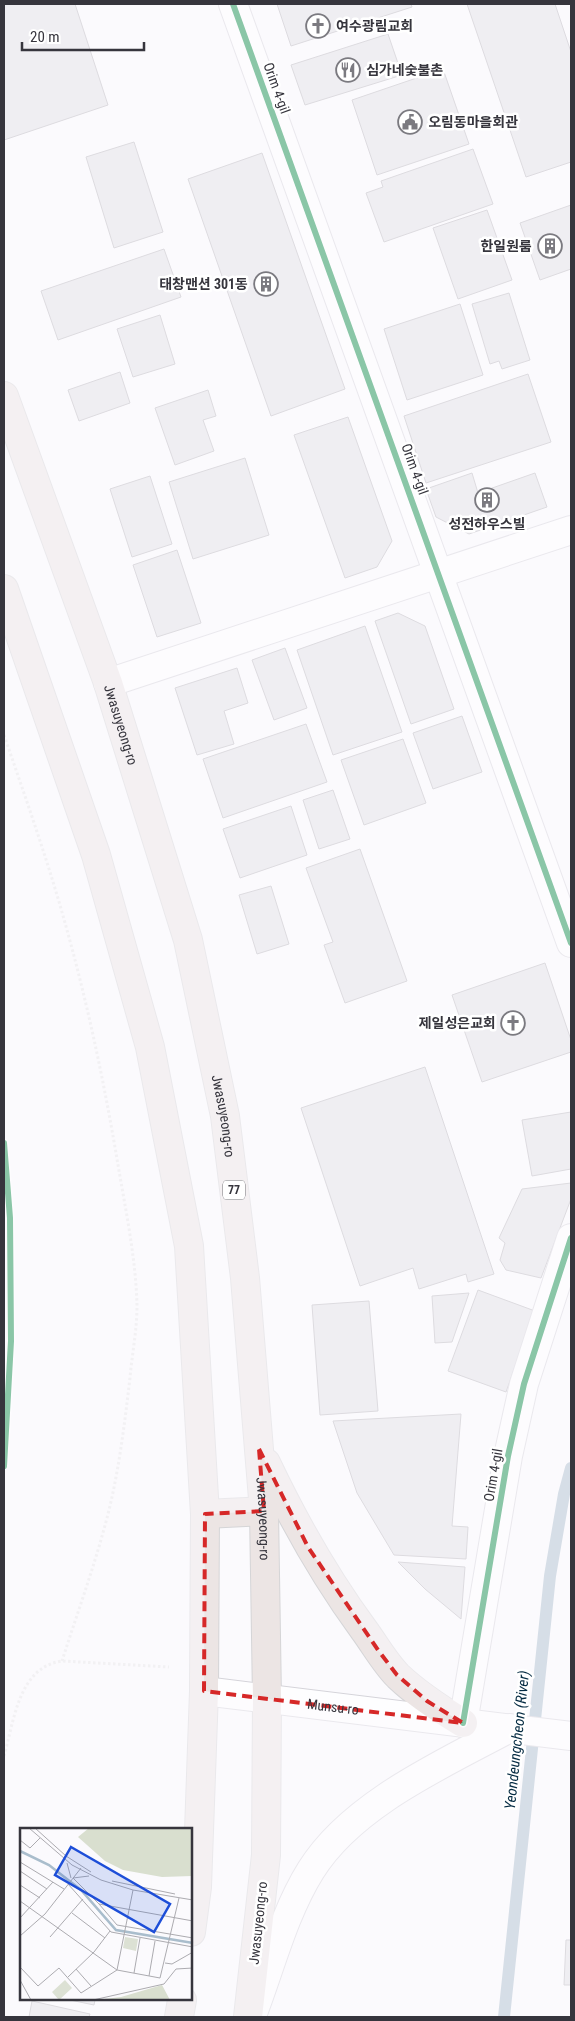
<svg xmlns="http://www.w3.org/2000/svg" width="575" height="2021" font-family="'Roboto Condensed','Noto Sans KR',sans-serif">
	<rect width="100%" height="100%" fill="#fbfafd"/>
	<g fill="none" stroke-linecap="round" stroke-linejoin="round">
		<polyline stroke="#a9bdcc" stroke-width="12" points="504,2017 550,1576 564,1494 571,1468"/>
	</g>
	<g fill="#e1e0e5" stroke="#b8b7bc">
		<polygon points="4,4 75,4 108,105 4,140"/>
		<polygon points="277,4 411,4 412,7 291,46"/>
		<polygon points="467,4 555,4 571,52 571,162 526,177"/>
		<polygon points="388,34 402,75 305,105 291,65"/>
		<polygon points="443,69 469,144 377,175 352,100"/>
		<polygon points="134,142 163,232 114,248 86,157"/>
		<polygon points="473,149 493,204 384,242 366,193 383,187 381,181"/>
		<polygon points="262,153 345,389 271,416 188,179"/>
		<polygon points="571,205 571,269 540,280 520,223"/>
		<polygon points="487,210 512,280 458,299 433,228"/>
		<polygon points="164,249 181,297 58,340 41,291"/>
		<polygon points="509,293 530,360 502,369 499,361 490,364 472,304"/>
		<polygon points="460,304 483,375 407,400 384,329"/>
		<polygon points="160,315 175,364 133,377 117,329"/>
		<polygon points="120,372 130,403 79,421 68,390"/>
		<polygon points="528,374 551,442 426,483 404,416"/>
		<polygon points="208,390 216,416 203,420 214,451 175,465 155,408"/>
		<polygon points="348,417 392,541 377,567 345,578 294,435"/>
		<polygon points="245,458 269,535 193,559 169,482"/>
		<polygon points="472,473 478,493 535,473 547,507 469,534 436,517 426,489"/>
		<polygon points="150,476 172,544 132,557 110,489"/>
		<polygon points="177,550 201,623 157,637 133,565"/>
		<polygon points="398,613 425,626 454,709 411,724 375,621"/>
		<polygon points="365,626 402,732 333,755 297,650"/>
		<polygon points="285,648 307,708 274,720 252,660"/>
		<polygon points="237,668 248,703 224,711 234,744 197,755 175,688"/>
		<polygon points="462,716 482,772 433,789 413,733"/>
		<polygon points="306,724 327,782 223,818 203,759"/>
		<polygon points="403,739 426,803 364,825 341,760"/>
		<polygon points="333,790 350,839 319,849 303,800"/>
		<polygon points="291,806 307,855 240,878 223,829"/>
		<polygon points="360,849 407,981 345,1003 324,945 333,942 306,868"/>
		<polygon points="271,886 289,944 257,954 239,895"/>
		<polygon points="545,963 571,1040 571,1052 482,1082 452,995"/>
		<polygon points="425,1067 494,1274 468,1282 466,1274 419,1289 413,1268 360,1286 301,1108"/>
		<polygon points="571,1112 571,1169 532,1176 522,1120"/>
		<polygon points="571,1183 571,1199 541,1278 506,1270 500,1260 505,1243 499,1238 522,1189"/>
		<polygon points="478,1290 535,1311 506,1392 448,1371"/>
		<polygon points="469,1293 452,1342 435,1343 432,1296"/>
		<polygon points="369,1301 378,1411 320,1415 312,1305"/>
		<polygon points="461,1414 452,1526 468,1527 466,1559 394,1555 357,1493 333,1421"/>
		<polygon points="398,1562 465,1567 461,1619 425,1589"/>
		<polygon points="566,1940 571,1940 571,1985 564,1985"/>
		<polygon points="70,2000 95,2000 94,2005"/>
		<polygon points="32,2001 90,2014 89,2017 29,2017"/>
	</g>
	<g fill="none" stroke-linecap="round" stroke-linejoin="round">
		<g stroke="#d5d4da" stroke-width="30">
			<g id="street">
				<polyline points="233,4 571,943"/>
				<polyline points="108,683 571,530"/>
				<polyline points="463,1723 508,1456 524,1384 571,1238"/>
			</g>
		</g>
		<g stroke="#d5d4da" stroke-width="30">
			<g id="secondary">
				<path id="s1" d="M204,1691L571,1736"/>
				<path d="M253,2013C271,1966 284,1913 311,1870C352,1804 443,1764 510,1728"/>
			</g>
		</g>
		<g stroke="#d5d5d7" stroke-width="30">
			<g id="primary">
				<path id="s2" d="M4,396L108,683L188,940L225,1116L245,1278L264,1511L267,1699L266,1855L248,2017"/>
				<polyline points="4,589 96,855 150,1047 189,1246 205,1514 204,1691 197,1887 191,1932"/>
				<path d="M266,1463C294,1522 325,1577 364,1630C375,1645 385,1663 398,1676C418,1695 440,1709 463,1723"/>
				<polyline points="205,1514 264,1511"/>
				<polyline points="179,2017 182,2000"/>
			</g>
		</g>
		<g stroke="#e6e6e7" stroke-width="3" stroke-dasharray="2.5 2.5" stroke-linecap="butt">
			<path d="M4,735C26,799 49,864 67,930C88,1006 104,1082 117,1159C125,1207 136,1258 137,1306C137,1330 132,1354 130,1378C124,1428 118,1480 104,1529C92,1573 76,1617 62,1661"/>
			<path d="M4,1756C14,1722 18,1667 62,1661L169,1667"/>
		</g>
		<use href="#street" stroke="#fefeff" stroke-width="28"/>
		<use href="#secondary" stroke="#fefeff" stroke-width="28"/>
		<use href="#primary" stroke="#ece5e4" stroke-width="28"/>
		<g stroke="#fff" stroke-width="9">
			<g id="cycleway">
				<polyline points="233,4 571,943"/>
				<polyline points="4,1143 10,1218 11,1341 4,1466"/>
				<polyline points="463,1723 508,1456 524,1384 571,1238"/>
			</g>
		</g>
		<use href="#cycleway" stroke="#00873e" stroke-width="6"/>
	</g>
	<path d="M0 0H575V2021H0ZM259,1449L308,1547L378,1650L397,1675L427,1701L463,1723L204,1691L205,1514L264,1511Z" fill="#fbfafd" fill-opacity=".55" fill-rule="evenodd"/>
	<path fill="none" stroke="#d62828" stroke-width="4" stroke-dasharray="10 6" stroke-linejoin="round" d="M259,1449L308,1547L378,1650L397,1675L427,1701L463,1723L204,1691L205,1514L264,1511Z"/>
	<defs>
		<g id="church-ring" transform="scale(1.25)"><circle r="9.5" fill="#fff" stroke="#7b7a80" stroke-width="1.5"/><path d="M-1.2-6h2.4v3.5h3.3v2.4h-3.3V6h-2.4V-.1h-3.3v-2.4h3.3Z" fill="#7b7a80"/></g>
		<g id="restaurant-ring" transform="scale(1.25)"><circle r="9.5" fill="#fff" stroke="#7b7a80" stroke-width="1.5"/><path d="M-5-6h1v4h1v-4h1v4h1v-4h1v5L-1.5 .5V6h-2V.5L-5-1ZM5-6V6H3V1.5H1.5Q1.5-4 5-6Z" fill="#7b7a80"/></g>
		<g id="civic-ring" transform="scale(1.25)"><circle r="9.5" fill="#fff" stroke="#7b7a80" stroke-width="1.5"/><path d="M-.6-6.5H3V-4.5H.6V-3L4-1V1h2V6H-6V1h2V-1L-.6-3ZM-1.2 2.5V6h2.4V2.5Z" fill="#7b7a80"/></g>
		<g id="building-ring" transform="scale(1.25)"><circle r="9.5" fill="#fff" stroke="#7b7a80" stroke-width="1.5"/><path d="M-4-6H4V6H1V3H-1V6H-4ZM-2.5-4.3h1.7v1.8h-1.7ZM.8-4.3h1.7v1.8H.8ZM-2.5-1h1.7V.8h-1.7ZM.8-1h1.7V.8H.8Z" fill="#7b7a80"/></g>
	</defs>
	<g fill-rule="evenodd">
		<use href="#church-ring" x="318" y="26"/>
		<use href="#restaurant-ring" x="348" y="70"/>
		<use href="#civic-ring" x="410" y="122"/>
		<use href="#building-ring" x="550" y="246"/>
		<use href="#building-ring" x="266" y="284"/>
		<use href="#building-ring" x="487" y="500"/>
		<use href="#church-ring" x="513" y="1023"/>
	</g>
	<g text-anchor="middle" stroke-width="5" stroke-linejoin="round" paint-order="stroke">
		<rect fill="#fff" stroke="#727277" stroke-width="1" x="223" y="1180.5" width="22" height="19" rx="4"/>
		<g font-size="12" font-weight="bold" fill="#36353d">
			<text x="234" y="1194">77</text>
		</g>
		<g font-size="14" font-weight="bold" fill="#36353d" stroke="#fff" text-anchor="start">
			<text x="336" y="31">여수광림교회</text>
			<text x="366" y="75">심가네숯불촌</text>
			<text x="428" y="127">오림동마을회관</text>
			<text x="532" y="251" text-anchor="end">한일원룸</text>
			<text x="248" y="289" text-anchor="end">태창맨션 301동</text>
			<text x="487" y="529" text-anchor="middle">성전하우스빌</text>
			<text x="496" y="1028" text-anchor="end">제일성은교회</text>
		</g>
		<g font-size="14" fill="#36353d" stroke="#fff">
			<text transform="translate(277 88) rotate(70)" y="5">Orim 4-gil</text>
			<text transform="translate(415 469) rotate(70)" y="5">Orim 4-gil</text>
			<text dy="5" stroke="none"><textPath href="#s2" startOffset="349">Jwasuyeong-ro</textPath></text>
			<text dy="5" stroke="none"><textPath href="#s2" startOffset="754">Jwasuyeong-ro</textPath></text>
			<text transform="translate(493 1475) rotate(-80)" y="5">Orim 4-gil</text>
			<text dy="5" stroke="none"><textPath href="#s2" startOffset="1159">Jwasuyeong-ro</textPath></text>
			<text dy="5" stroke="none"><textPath href="#s1" startOffset="130">Munsu-ro</textPath></text>
			<text transform="translate(258 1923) rotate(-84)" y="5">Jwasuyeong-ro</text>
		</g>
		<g font-size="15" font-style="italic" fill="#062c43" stroke="#fff">
			<text transform="translate(517 1740) rotate(-84)" y="5">Yeondeungcheon (River)</text>
		</g>
	</g>
	<g transform="translate(20 1828)">
		<rect width="172" height="172" fill="#fbfafd"/>
		<path d="M105,109L118,111L116,123L103,120ZM45,152L52,160L39,172L32,164Z" fill="#dce1d4"/>
		<path d="M69,0H172V48L142,49L103,42L85,33L58,9ZM142,157L150,172H76L101,169Z" fill="#d9dfcf"/>
		<path fill="none" stroke="#a9bdcc" stroke-width="2.5" d="M0,23L29,37L61,62L96,102L173,115"/>
		<path fill="none" stroke="#acabb0" stroke-width="1" d="M9,0L52,37L81,52L113,62L173,72M15,0L46,28L71,44M0,12L10,20L20,10M0,34L44,61M47,35L51,50M0,43L27,61M53,50L79,76L173,93M53,50L69,48M92,53L155,66M48,56L91,104L173,119M0,57L20,70M0,73L97,142L140,150L159,70M79,76L97,97L173,110M52,85L85,110M0,90L33,54M0,108L25,86L61,40M30,109L63,71M145,135L152,136L173,124M0,139L18,158L39,140L61,165L97,142L113,62M56,141L71,158M114,145L120,110M129,148L135,113M48,149L74,124L90,103M0,152L11,172M73,172L144,156L156,141L173,140"/>
		<path fill="#1d4ed8" fill-opacity="0.15" stroke="#1d4ed8" stroke-width="2.5" d="M51,19L150,76L134,104L35,47Z"/>
		<rect width="172" height="172" fill="none" stroke="#36353d" stroke-width="2.5"/>
	</g>
	<rect width="575" height="2021" fill="none" stroke="#36353d" stroke-width="10"/>
	<path d="M22 42v8h122v-8" fill="none" stroke="#36353d" stroke-width="2.5"/>
	<text x="30" y="42" font-size="15" fill="#36353d" stroke="#ffffff" stroke-width="4" paint-order="stroke">20 m</text>
</svg>
